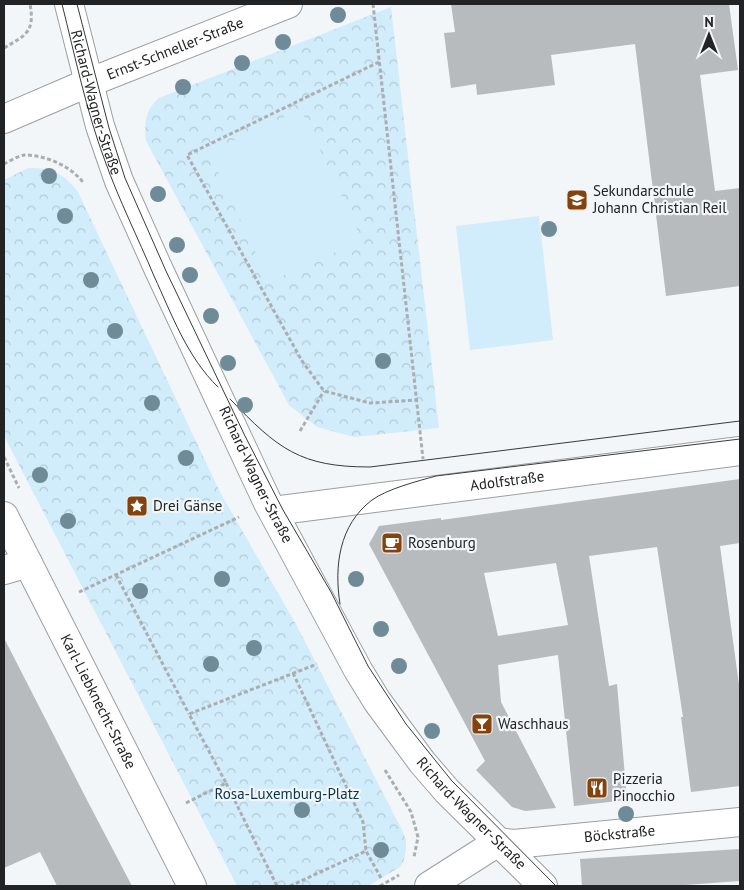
<svg xmlns="http://www.w3.org/2000/svg" width="744" height="890" font-family="'PT Sans',sans-serif">
	<defs>
		<pattern id="park-crowns" width="20" height="18" patternUnits="userSpaceOnUse" patternTransform="scale(1.25)"><rect width="20" height="18" fill="#d1ecfb"/><path d="M2 6a3 3 0 1 1 6 0M12 15a3 3 0 1 1 6 0" fill="none" stroke="#b3cad7"/></pattern>
	</defs>
	<rect width="100%" height="100%" fill="#f2f6f8"/>
	<g fill="url(#park-crowns)">
		<path d="M391,7L439,428L354,437L317,427L289,405L146,141C144,123 145,110 159,98Z"/>
		<path d="M28,168C53,168 63,173 78,192L220,492L298,628L403,832L406,840V850L404,860L400,867L368,886H237L4,436V180Z"/>
	</g>
	<g fill="#d1ecfb">
		<polygon points="301,109 362,240 269,282 209,152"/>
		<polygon points="539,216 553,340 470,350 456,226"/>
	</g>
	<g fill="#b7bbbd" fill-rule="evenodd">
		<polygon points="451,4 729,4 738,70 700,75 715,191 740,188 740,286 666,296 635,44 551,55 555,85 477,95 476,84 451,88 444,33 455,32"/>
		<path d="M740,479V543L720,546L740,692V786L691,792L681,717H683L657,547L589,556L609,686L617,684L627,800L574,806L558,655L498,665L501,702L556,808L525,811L512,807L476,770L485,761L369,544L379,526L441,518V520ZM556,563L568,625L498,636L484,573Z"/>
		<polygon points="4,638 88,802 132,886 57,886 40,852 4,868"/>
		<polygon points="740,849 740,881 672,886 582,886 580,859"/>
	</g>
	<g fill="none" stroke-linecap="round" stroke-linejoin="round">
		<g stroke="#9c9fa2" stroke-width="30">
			<g id="minor">
				<path id="s1" d="M4,119L83,85L288,4"/>
				<path id="s2" d="M273,511L740,451"/>
				<path id="s3" d="M4,516L192,886"/>
				<polyline points="4,570 28,563"/>
				<path id="s4" d="M429,886L498,842L514,844L740,822"/>
			</g>
		</g>
		<g stroke="#9c9fa2" stroke-width="30">
			<g id="tertiary">
				<path id="s5" d="M69,4L100,126L119,181L158,268L268,503L358,670L377,701L422,762L447,791L543,886"/>
			</g>
		</g>
		<g stroke="#abaeb0" stroke-width="3" stroke-dasharray="4 2.5" stroke-linecap="butt">
			<polyline points="373,4 423,459"/>
			<path d="M4,48C26,35 35,32 30,4"/>
			<polyline points="379,62 187,155 302,361 324,391 370,403 417,400"/>
			<path d="M4,164C10,161 19,155 25,155C46,155 73,167 84,184"/>
			<polyline points="300,431 324,391"/>
			<polyline points="4,457 19,488"/>
			<polyline points="116,575 189,714"/>
			<polyline points="79,592 239,517"/>
			<polyline points="293,673 363,822 366,851"/>
			<polyline points="385,770 411,812 418,837 414,857"/>
			<polyline points="226,783 277,886"/>
			<polyline points="186,803 226,783 189,714 317,664"/>
			<polyline points="290,886 366,851 381,878"/>
			<polyline points="380,886 399,875"/>
		</g>
		<use href="#minor" stroke="#fff" stroke-width="28"/>
		<use href="#tertiary" stroke="#fff" stroke-width="28"/>
		<g stroke="#373a3b" stroke-width="1">
			<path d="M62,4C75,56 86,110 105,161C119,200 138,238 154,276C172,315 187,357 218,387"/>
			<polyline points="77,4 109,128 125,178 166,271 245,436 283,510 331,592 368,666 406,724 452,781 556,886"/>
			<path d="M230,399C278,449 300,467 370,467L740,421"/>
			<path d="M340,604C334,566 339,525 372,500C387,489 418,481 436,476L740,439"/>
		</g>
	</g>
	<g fill="#708b98">
		<circle cx="338" cy="15" r="8"/>
		<circle cx="283" cy="42" r="8"/>
		<circle cx="242" cy="63" r="8"/>
		<circle cx="183" cy="87" r="8"/>
		<circle cx="49" cy="176" r="8"/>
		<circle cx="158" cy="194" r="8"/>
		<circle cx="65" cy="216" r="8"/>
		<circle cx="549" cy="229" r="8"/>
		<circle cx="177" cy="245" r="8"/>
		<circle cx="190" cy="275" r="8"/>
		<circle cx="91" cy="280" r="8"/>
		<circle cx="211" cy="316" r="8"/>
		<circle cx="115" cy="331" r="8"/>
		<circle cx="383" cy="361" r="8"/>
		<circle cx="228" cy="363" r="8"/>
		<circle cx="152" cy="403" r="8"/>
		<circle cx="245" cy="405" r="8"/>
		<circle cx="186" cy="458" r="8"/>
		<circle cx="40" cy="475" r="8"/>
		<circle cx="68" cy="521" r="8"/>
		<circle cx="222" cy="579" r="8"/>
		<circle cx="356" cy="579" r="8"/>
		<circle cx="140" cy="591" r="8"/>
		<circle cx="381" cy="629" r="8"/>
		<circle cx="254" cy="648" r="8"/>
		<circle cx="211" cy="664" r="8"/>
		<circle cx="399" cy="666" r="8"/>
		<circle cx="432" cy="731" r="8"/>
		<circle cx="302" cy="810" r="8"/>
		<circle cx="626" cy="814" r="8"/>
		<circle cx="381" cy="850" r="8"/>
	</g>
	<defs>
		<g id="school-square" transform="scale(1.125)"><rect x="-9" y="-9" width="18" height="18" rx="4" fill="#84430d" stroke="#f2f6f8"/><path d="M0-5L7-2L0 1L-7-2ZM-4 1L0 2.5L4 1V4Q0 6-4 4Z" fill="#fff"/></g>
		<g id="sight-square" transform="scale(1.125)"><rect x="-9" y="-9" width="18" height="18" rx="4" fill="#84430d" stroke="#f2f6f8"/><path d="M0-6L1.8-2.2L6-1.7L2.9 1.2L3.7 5.4L0 3.3L-3.7 5.4L-2.9 1.2L-6-1.7L-1.8-2.2Z" fill="#fff"/></g>
		<g id="cafe-square" transform="scale(1.125)"><rect x="-9" y="-9" width="18" height="18" rx="4" fill="#84430d" stroke="#f2f6f8"/><path d="M-5.5-4.5H6V0H3Q3 3.5 0 3.5H-2.5Q-5.5 3.5-5.5 0ZM3-3.2v2h1.7v-2ZM-6 4.5H4V6H-6Z" fill="#fff"/></g>
		<g id="bar-square" transform="scale(1.125)"><rect x="-9" y="-9" width="18" height="18" rx="4" fill="#84430d" stroke="#f2f6f8"/><path d="M-6-5H6L.8 .8V4.5H3.5V6h-7V4.5H-.8V.8Z" fill="#fff"/></g>
		<g id="restaurant-square" transform="scale(1.125)"><rect x="-9" y="-9" width="18" height="18" rx="4" fill="#84430d" stroke="#f2f6f8"/><path d="M-5-6h1v4h1v-4h1v4h1v-4h1v5L-1.5 .5V6h-2V.5L-5-1ZM5-6V6H3V1.5H1.5Q1.5-4 5-6Z" fill="#fff"/></g>
	</defs>
	<g fill-rule="evenodd">
		<use href="#school-square" x="577" y="200"/>
		<use href="#sight-square" x="137" y="506"/>
		<use href="#cafe-square" x="392" y="543"/>
		<use href="#bar-square" x="482" y="724"/>
		<use href="#restaurant-square" x="597" y="788"/>
	</g>
	<g text-anchor="middle" stroke-width="4.5" stroke-linejoin="round" paint-order="stroke">
		<g font-size="15" fill="#212324" stroke="#f2f6f8">
			<text dy="5" stroke="none"><textPath href="#s1" startOffset="185">Ernst-Schneller-Straße</textPath></text>
			<text dy="5" stroke="none"><textPath href="#s5" startOffset="102">Richard-Wagner-Straße</textPath></text>
			<text dy="5" stroke="none"><textPath href="#s5" startOffset="508">Richard-Wagner-Straße</textPath></text>
			<text dy="5" stroke="none"><textPath href="#s2" startOffset="236">Adolfstraße</textPath></text>
			<text dy="5" stroke="none"><textPath href="#s3" startOffset="208">Karl-Liebknecht-Straße</textPath></text>
			<text dy="5" stroke="none"><textPath href="#s5" startOffset="912">Richard-Wagner-Straße</textPath></text>
			<text dy="5" stroke="none"><textPath href="#s4" startOffset="204">Böckstraße</textPath></text>
		</g>
		<g font-size="15" fill="#212324" stroke="#f2f6f8" text-anchor="start">
			<text x="593" y="196">Sekundarschule<tspan x="593" dy="17">Johann Christian Reil</tspan></text>
			<text x="153" y="511">Drei Gänse</text>
			<text x="408" y="548">Rosenburg</text>
			<text x="498" y="729">Waschhaus</text>
			<text x="613" y="784">Pizzeria<tspan x="613" dy="17">Pinocchio</tspan></text>
		</g>
		<g font-size="15" fill="#063449" stroke="#f2f6f8">
			<text x="287" y="799">Rosa-Luxemburg-Platz</text>
		</g>
	</g>
	<rect width="744" height="890" fill="none" stroke="#212324" stroke-width="10"/>
	<g transform="translate(709 35)" stroke="#f2f6f8" stroke-width="4" paint-order="stroke">
	<path d="M0-4L9 19L0 12L-9 19Z" fill="#212324"/>
	<text y="-8" font-size="14" font-weight="bold" text-anchor="middle" fill="#212324">N</text>
	</g>
</svg>
